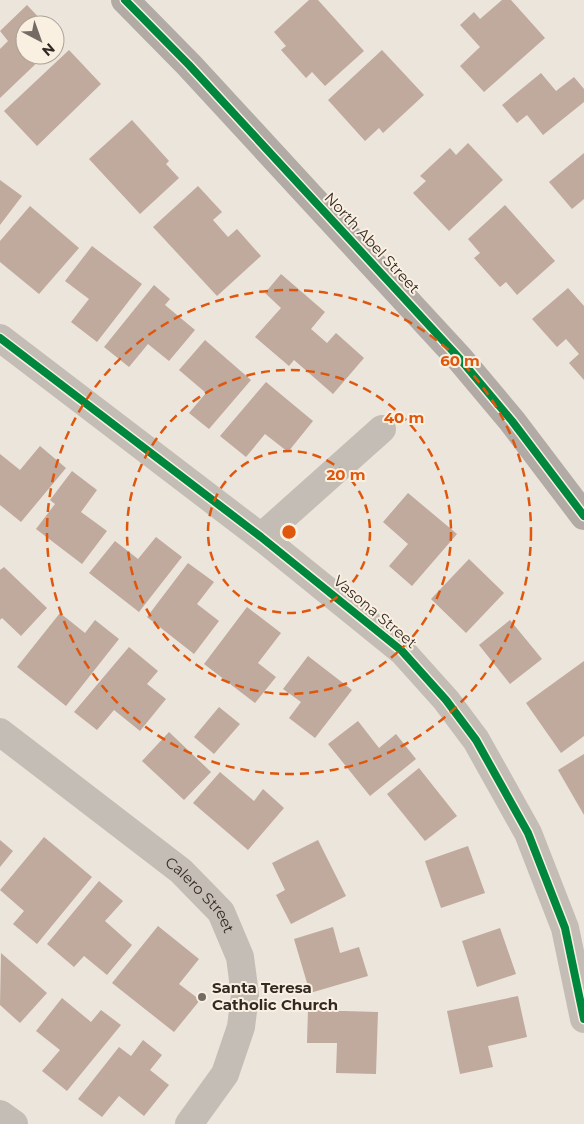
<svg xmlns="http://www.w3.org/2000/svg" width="584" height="1124" font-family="Montserrat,sans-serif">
	<rect width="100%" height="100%" fill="#ece5dc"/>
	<g fill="#c0a99d">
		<polygon points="309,0 318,0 364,51 325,86 312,72 306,78 281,50 286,46 274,32"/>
		<polygon points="502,0 511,0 545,38 484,92 460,66 480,47 460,25 474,12 480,19"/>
		<polygon points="27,5 46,25 25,25 25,55 45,55 0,98 0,49 8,41 0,31"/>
		<polygon points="69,50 101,84 37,146 4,111"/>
		<polygon points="382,50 424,95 383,133 379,128 365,141 328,100"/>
		<polygon points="541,73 556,91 574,77 584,89 584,102 543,135 527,115 517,123 502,105"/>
		<polygon points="132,120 169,161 166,164 179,178 140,214 89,159"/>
		<polygon points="468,143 503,180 449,231 413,193 426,181 420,176 450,148 456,155"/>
		<polygon points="584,153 584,199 572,209 549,182"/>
		<polygon points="0,180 22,196 0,225"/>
		<polygon points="198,186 222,212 213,220 228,237 237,229 261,256 217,296 153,227"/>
		<polygon points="505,205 555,261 517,295 506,282 500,287 474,258 480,253 468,239"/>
		<polygon points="30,206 79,248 39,294 0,262 0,241"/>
		<polygon points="92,246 142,284 97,342 71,322 89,299 65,281"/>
		<polygon points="281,274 325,312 311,329 327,343 336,333 364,358 333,394 294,360 289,366 255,337 281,308 265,293"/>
		<polygon points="154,285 170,299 165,305 195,330 169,361 148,344 129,367 104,347"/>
		<polygon points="568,288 584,306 584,380 569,363 579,354 566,339 557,347 532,319"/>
		<polygon points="205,340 251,380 209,429 189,413 206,393 179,370"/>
		<polygon points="266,382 313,421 288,452 265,434 246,457 220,436"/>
		<polygon points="40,446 66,468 21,522 0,505 0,454 20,470"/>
		<polygon points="72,471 97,490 81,512 107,531 82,564 36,529 55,504 50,500"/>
		<polygon points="408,493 457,534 412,586 389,566 408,544 383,522"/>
		<polygon points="156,537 182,557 139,612 89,573 115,541 138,559"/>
		<polygon points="469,559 504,593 466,633 431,599"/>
		<polygon points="188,563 214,582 197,604 219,621 194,654 147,617"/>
		<polygon points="4,567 47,608 21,636 2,618 0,620 0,570"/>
		<polygon points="247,607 281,633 258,663 276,677 255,703 204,664"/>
		<polygon points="60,613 85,633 95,620 119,639 66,706 17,667"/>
		<polygon points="510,620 542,659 510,684 479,645"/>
		<polygon points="129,647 158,671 147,684 166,699 140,731 114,710 97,730 74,712"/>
		<polygon points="308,656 352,690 315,738 289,718 301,702 283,689"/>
		<polygon points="584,661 584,736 561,753 526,703"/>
		<polygon points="219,707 240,724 214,754 194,737"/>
		<polygon points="358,721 379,748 396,734 416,759 370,796 328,744"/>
		<polygon points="169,732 211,772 184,800 142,761"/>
		<polygon points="584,754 584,815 558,770"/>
		<polygon points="419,768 457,816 425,841 387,794"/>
		<polygon points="220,772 254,801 263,789 284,808 248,850 193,803"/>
		<polygon points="44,837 92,877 37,944 13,924 24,911 0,890"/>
		<polygon points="0,840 13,851 0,867"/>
		<polygon points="318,840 346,896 291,924 276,895 285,890 272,863"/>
		<polygon points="468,846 485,893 441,908 425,861"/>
		<polygon points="99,881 123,901 105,921 132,945 107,975 84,956 74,967 47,944"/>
		<polygon points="158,926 199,959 179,984 200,1000 174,1032 112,983"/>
		<polygon points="333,927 340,953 359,947 368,976 310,993 294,939"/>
		<polygon points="500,928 516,974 477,987 462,941"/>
		<polygon points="1,953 47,993 20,1023 0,1005"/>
		<polygon points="518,996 527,1037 488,1046 493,1067 460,1074 447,1011"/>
		<polygon points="62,998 91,1022 101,1010 121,1025 67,1091 42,1071 60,1050 36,1031"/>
		<polygon points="308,1010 378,1012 376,1074 336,1073 337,1043 307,1043"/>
		<polygon points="143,1040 162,1055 150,1070 169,1085 144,1116 119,1096 102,1117 78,1099 119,1047 131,1056"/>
	</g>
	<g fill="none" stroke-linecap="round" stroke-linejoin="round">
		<g stroke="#c4bdb5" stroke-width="28">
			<polyline points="0,338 261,537 402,651 446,700 476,740 528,833 565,928 584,1019"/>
			<polyline points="261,537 382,429"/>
			<path id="s1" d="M0,732L181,871L221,912L240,957L245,995L241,1027L225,1074L189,1124"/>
			<polyline points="0,1114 14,1124"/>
		</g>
		<polyline stroke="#b2aba5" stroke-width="28" points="125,0 189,65 460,359 512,421 584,516"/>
		<g stroke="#faf0e2" stroke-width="11">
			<g id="cycleway">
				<polyline points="125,0 189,65 460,359 512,421 584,516"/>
				<polyline points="0,338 261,537 402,651 446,700 476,740 528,833 565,928 584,1019"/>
			</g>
		</g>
		<use href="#cycleway" stroke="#00873e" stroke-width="8"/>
	</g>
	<g fill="none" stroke="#df570d" stroke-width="2.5" stroke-dasharray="9 6">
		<circle cx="289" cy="532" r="81"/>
		<circle cx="289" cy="532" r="162"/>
		<circle cx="289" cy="532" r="242"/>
	</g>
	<circle fill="#746b64" stroke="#faf0e2" stroke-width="2" cx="202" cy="997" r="5"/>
	<g text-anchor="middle" stroke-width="4" stroke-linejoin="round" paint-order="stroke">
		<g font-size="15" fill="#342a24" stroke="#faf0e2">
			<text transform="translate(372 243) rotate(47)" y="5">North Abel Street</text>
			<text transform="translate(375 612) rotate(40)" y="5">Vasona Street</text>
			<text dy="5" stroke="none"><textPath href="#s1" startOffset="259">Calero Street</textPath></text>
		</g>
		<g font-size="15" font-weight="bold" fill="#342a24" stroke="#faf0e2" text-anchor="start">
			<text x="212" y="993">Santa Teresa<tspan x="212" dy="17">Catholic Church</tspan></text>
		</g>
	</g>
	<circle cx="289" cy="532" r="8" fill="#df570d" stroke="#faf0e2" stroke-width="2.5"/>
	<g font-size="15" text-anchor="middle" font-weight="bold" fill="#df570d" stroke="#faf0e2" stroke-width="4" stroke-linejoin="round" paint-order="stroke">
		<text x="460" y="366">60 m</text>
		<text x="404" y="423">40 m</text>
		<text x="346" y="480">20 m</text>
	</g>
	<g transform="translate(40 40) rotate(139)"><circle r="24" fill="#faf0e2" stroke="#aba196"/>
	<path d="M0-4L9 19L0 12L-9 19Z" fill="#746b64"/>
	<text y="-8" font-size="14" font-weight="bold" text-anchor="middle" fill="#342a24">N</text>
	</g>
</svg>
